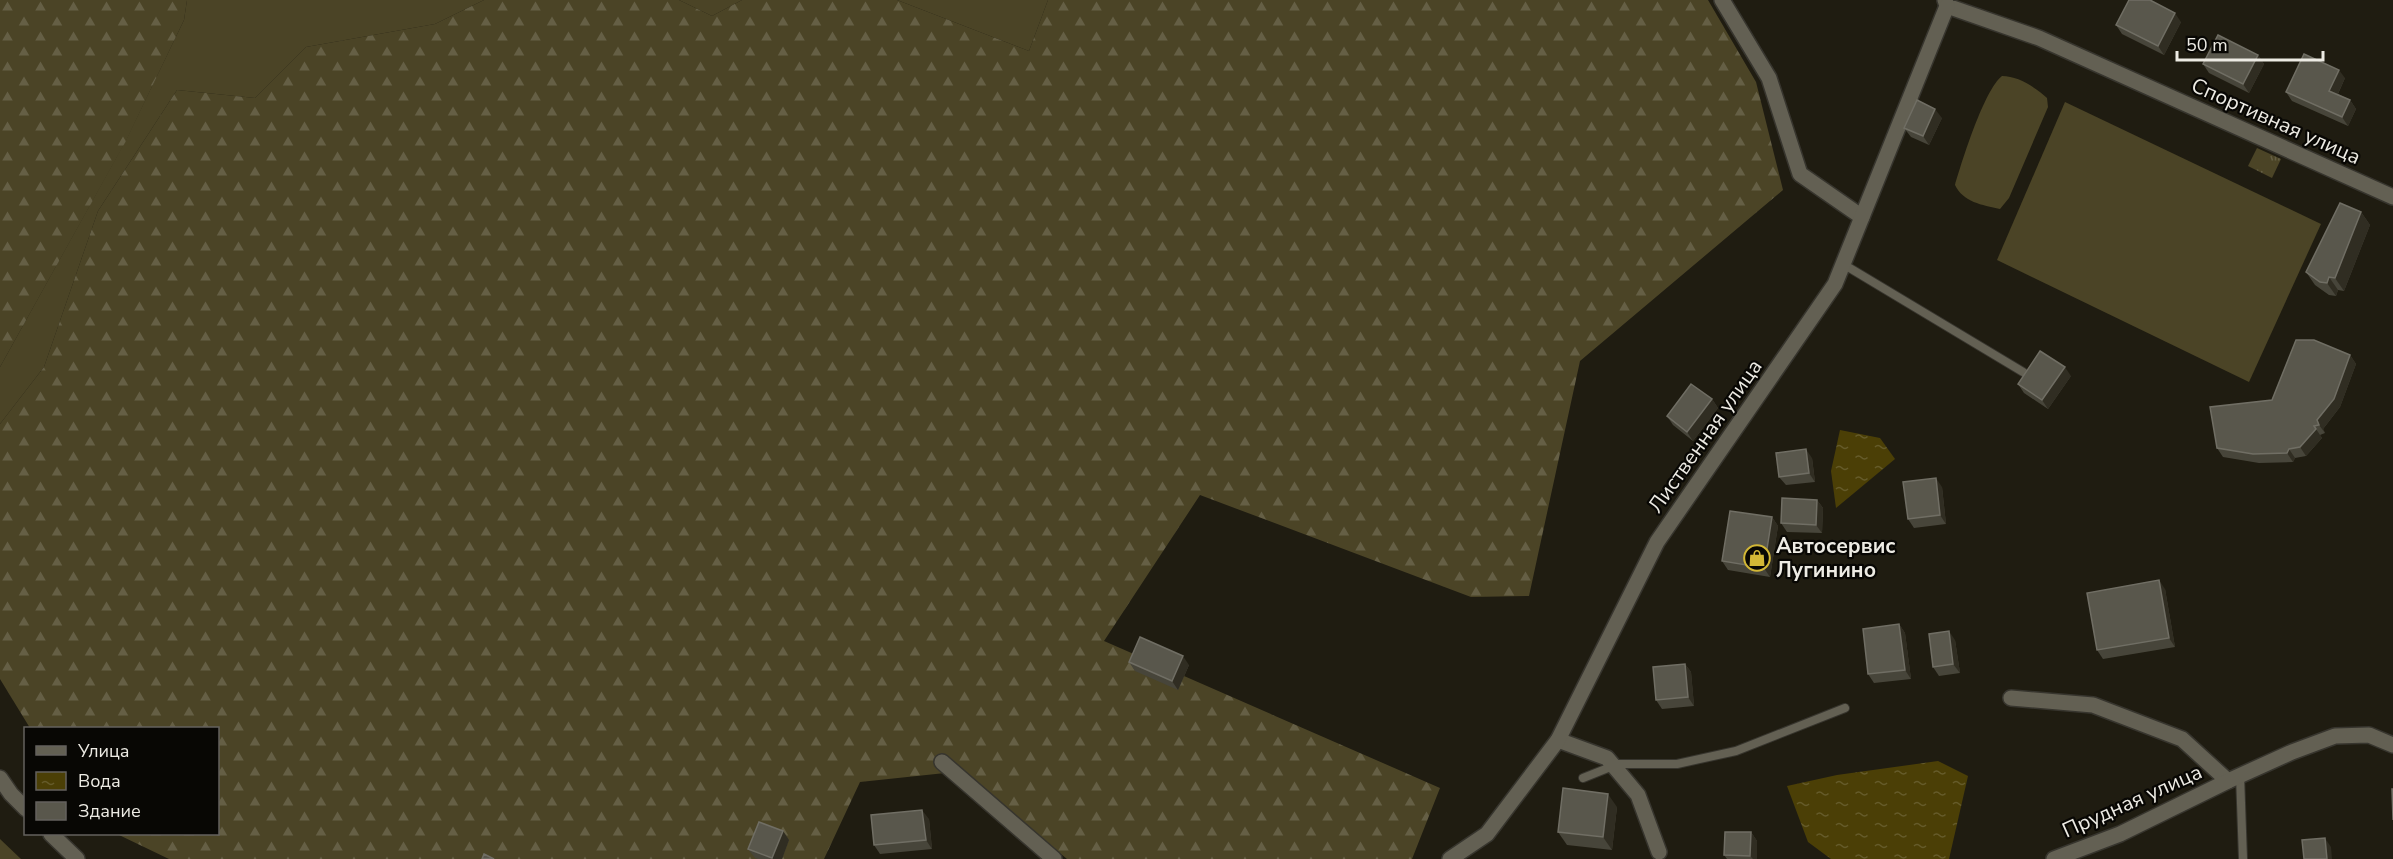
<svg xmlns="http://www.w3.org/2000/svg" width="2393" height="859" font-family="'Nunito Sans',sans-serif">
	<defs>
		<pattern id="forest-firs" width="22" height="20" patternUnits="userSpaceOnUse" patternTransform="scale(1.5)"><rect width="22" height="20" fill="#4b4426"/><path d="M5 1l3.5 6h-7zM16 11l3.5 6h-7z" fill="#655f45"/></pattern>
		<pattern id="park-tufts" width="24" height="20" patternUnits="userSpaceOnUse" patternTransform="scale(1.5)"><rect width="24" height="20" fill="#4b4426"/><path d="M3 7l-1-3M5 7V3M7 7l1-3M15 17l-1-3M17 17v-4M19 17l1-3" fill="none" stroke="#655f45"/></pattern>
		<pattern id="water-ripples" width="26" height="14" patternUnits="userSpaceOnUse" patternTransform="scale(1.5)"><rect width="26" height="14" fill="#4b3f06"/><path d="M2 4q2-2 4 0t4 0M15 11q2-2 4 0t4 0" fill="none" stroke="#655b2a"/></pattern>
	</defs>
	<rect width="100%" height="100%" fill="#1f1c11"/>
	<g fill="#4b4426">
		<polygon points="187,0 484,0 435,24 306,47 255,98 177,90 98,211 44,367 0,424 0,367 126,140 184,20"/>
		<polygon points="679,0 742,0 712,16"/>
		<polygon points="897,0 1048,0 1029,51"/>
		<path d="M2002,76C2018,76 2035,87 2047,98L2048,107L2009,198L2000,209C1982,205 1963,202 1955,185C1962,161 1984,90 2002,76Z"/>
		<polygon points="2065,102 2321,224 2249,382 1997,260"/>
		<polygon points="0,839 21,859 0,859"/>
	</g>
	<g fill="url(#forest-firs)">
		<polygon points="0,0 187,0 184,20 126,141 0,367"/>
		<polygon points="484,0 679,0 712,16 742,0 897,0 1029,51 1048,0 1708,0 1756,82 1783,190 1580,361 1529,596 1471,597 1200,495 1104,641 1440,788 1412,859 1067,859 964,771 860,782 824,859 169,859 117,834 218,834 218,728 30,728 0,679 0,424 44,367 98,211 177,90 255,98 306,47 435,24"/>
	</g>
	<polygon fill="url(#park-tufts)" points="2257,148 2281,159 2272,178 2248,166"/>
	<g fill="url(#water-ripples)">
		<polygon points="1840,430 1880,438 1895,459 1836,508 1831,471"/>
		<polygon points="1938,761 1968,776 1949,859 1831,859 1808,842 1787,786 1837,775"/>
	</g>
	<g fill="none" stroke-linecap="round" stroke-linejoin="round">
		<g stroke="#37352e" stroke-width="10">
			<g id="service">
				<polyline points="1843,264 2023,372"/>
				<polyline points="2240,775 2243,859"/>
				<polyline points="1583,778 1618,764 1677,764 1736,751 1845,708"/>
			</g>
		</g>
		<g stroke="#37352e" stroke-width="18">
			<g id="minor">
				<polyline points="1722,0 1769,78 1800,174 1862,217"/>
				<polyline points="1945,0 1947,6 2039,38 2393,197"/>
				<polyline points="2011,698 2093,705 2182,739 2228,781"/>
				<polyline points="1558,740 1607,758 1638,795 1659,852"/>
				<polyline points="942,762 1054,859"/>
				<polyline points="0,778 11,794 26,809"/>
				<polyline points="51,834 77,859"/>
				<polyline points="1450,859 1487,834 1558,740 1657,542 1835,284 1947,6"/>
				<polyline points="2054,859 2120,834 2228,781 2292,752 2335,736 2369,735 2393,745"/>
			</g>
		</g>
		<use href="#service" stroke="#636053" stroke-width="8"/>
		<use href="#minor" stroke="#636053" stroke-width="15"/>
	</g>
	<g fill="#47453a">
		<polygon points="2181,22 2164,55 2122,34 2116,25"/>
		<polygon points="2258,55 2264,64 2249,93 2209,73 2203,64"/>
		<polygon points="2345,78 2338,94 2350,100 2356,109 2348,126 2292,101 2286,92"/>
		<polygon points="1942,118 1929,145 1911,137 1904,128"/>
		<polygon points="2361,212 2370,225 2344,291 2338,290 2336,296 2329,295 2315,285 2306,272"/>
		<polygon points="2350,355 2356,364 2340,407 2323,429 2325,433 2320,435 2322,438 2306,456 2295,458 2293,462 2259,463 2223,457 2217,448 2272,400"/>
		<polygon points="2071,376 2048,409 2024,393 2018,384"/>
		<polygon points="1712,399 1718,408 1693,441 1673,425 1667,416"/>
		<polygon points="1812,458 1815,482 1786,485 1779,477"/>
		<polygon points="1942,487 1946,524 1914,528 1908,519"/>
		<polygon points="1817,500 1823,508 1822,533 1787,532 1781,523"/>
		<polygon points="1772,517 1778,526 1770,577 1728,570 1722,561"/>
		<polygon points="2165,589 2175,647 2103,659 2097,650"/>
		<polygon points="1899,624 1905,633 1911,679 1874,683 1868,674"/>
		<polygon points="1955,640 1960,673 1939,676 1933,667"/>
		<polygon points="1129,662 1189,665 1178,690 1135,671"/>
		<polygon points="1685,664 1691,672 1694,706 1662,709 1656,700"/>
		<polygon points="1617,807 1612,850 1567,845 1558,832"/>
		<polygon points="929,819 932,849 880,854 874,845"/>
		<polygon points="783,831 789,840 782,859 758,859 755,858 748,849"/>
		<polygon points="1751,832 1757,841 1757,859 1727,859 1724,855"/>
	</g>
	<g fill="#302d22">
		<polygon points="2175,13 2181,22 2164,55 2158,46"/>
		<polygon points="2258,55 2264,64 2249,93 2243,84"/>
		<polygon points="2339,70 2345,78 2335,100 2329,91"/>
		<polygon points="2350,100 2356,109 2348,126 2342,117"/>
		<polygon points="1935,109 1942,118 1929,145 1923,136"/>
		<polygon points="2361,212 2370,225 2344,291 2335,278"/>
		<polygon points="2329,277 2338,290 2336,296 2327,283"/>
		<polygon points="2350,355 2356,364 2340,407 2323,429 2325,433 2319,425 2317,420"/>
		<polygon points="2065,367 2071,376 2048,409 2042,400"/>
		<polygon points="1712,399 1718,408 1693,441 1687,432"/>
		<polygon points="2316,429 2322,438 2306,456 2300,447"/>
		<polygon points="1806,449 1812,458 1815,482 1809,473"/>
		<polygon points="2289,449 2295,458 2293,462 2287,453"/>
		<polygon points="1936,478 1942,487 1946,524 1940,515"/>
		<polygon points="1817,500 1823,508 1822,533 1816,525"/>
		<polygon points="1772,517 1778,526 1770,577 1764,568"/>
		<polygon points="2159,580 2165,589 2175,647 2169,638"/>
		<polygon points="1899,624 1905,633 1911,679 1905,670"/>
		<polygon points="1949,631 1955,640 1960,673 1953,664"/>
		<polygon points="1183,656 1189,665 1178,690 1172,681"/>
		<polygon points="1685,664 1691,672 1694,706 1688,697"/>
		<polygon points="1608,794 1617,807 1612,850 1603,837"/>
		<polygon points="922,810 929,819 932,849 926,840"/>
		<polygon points="783,831 789,840 782,859 773,859 772,858"/>
		<polygon points="1751,832 1757,841 1757,859 1753,859 1750,856"/>
		<polygon points="2325,838 2331,847 2332,859 2327,859"/>
	</g>
	<g fill="#59574c" stroke="#706e64" stroke-width="1.5">
		<polygon points="2129,0 2150,0 2175,13 2158,46 2116,25"/>
		<polygon points="2218,35 2258,55 2243,84 2203,64"/>
		<polygon points="2304,54 2339,70 2329,91 2350,100 2342,117 2286,92"/>
		<polygon points="1917,100 1935,109 1923,136 1904,128"/>
		<polygon points="2340,203 2361,212 2335,278 2329,277 2327,283 2320,282 2306,272"/>
		<polygon points="2296,340 2314,340 2350,355 2334,399 2317,420 2319,425 2314,426 2316,429 2300,447 2289,449 2287,453 2253,454 2217,448 2210,407 2272,400"/>
		<polygon points="2040,351 2065,367 2042,400 2018,384"/>
		<polygon points="1691,384 1712,399 1687,432 1667,416"/>
		<polygon points="1806,449 1809,473 1779,477 1776,453"/>
		<polygon points="1936,478 1940,515 1908,519 1903,482"/>
		<polygon points="1782,498 1817,500 1816,525 1781,523"/>
		<polygon points="1730,511 1772,517 1764,568 1722,561"/>
		<polygon points="2159,580 2169,638 2097,650 2087,593"/>
		<polygon points="1899,624 1905,670 1868,674 1863,629"/>
		<polygon points="1949,631 1953,664 1933,667 1929,634"/>
		<polygon points="1140,637 1183,656 1172,681 1129,662"/>
		<polygon points="1685,664 1688,697 1656,700 1653,667"/>
		<polygon points="1563,788 1608,794 1603,837 1558,832"/>
		<polygon points="2392,789 2393,789 2393,820"/>
		<polygon points="922,810 926,840 874,845 871,815"/>
		<polygon points="759,822 783,831 772,858 748,849"/>
		<polygon points="1725,832 1751,832 1750,856 1724,855"/>
		<polygon points="2325,838 2327,859 2304,859 2302,840"/>
		<polygon points="484,854 494,859 482,859"/>
	</g>
	<defs>
		<g id="shop-ring" transform="scale(1.35)"><circle r="9.5" fill="#080704" stroke="#d2b736" stroke-width="1.5"/><path d="M-5-2.5h2.3a2.7 3.5 0 0 1 5.4 0H5L5.5 6h-11ZM-1.5-2.5h3a1.5 2.3 0 0 0-3 0Z" fill="#d2b736"/></g>
	</defs>
	<g fill-rule="evenodd">
		<use href="#shop-ring" x="1757" y="558"/>
	</g>
	<g text-anchor="middle" stroke-width="4.5" stroke-linejoin="round" paint-order="stroke">
		<g font-size="21" fill="#edebe4" stroke="#080704">
			<text transform="translate(2276 121) rotate(24)" y="7">Спортивная улица</text>
			<text transform="translate(1705 436) rotate(-55)" y="7">Лиственная улица</text>
			<text transform="translate(2132 801) rotate(-24)" y="7">Прудная улица</text>
		</g>
		<g font-size="21" font-weight="bold" fill="#edebe4" stroke="#080704" text-anchor="start">
			<text x="1776" y="553">Автосервис<tspan x="1776" dy="24">Лугинино</tspan></text>
		</g>
	</g>
	<rect x="24" y="727" width="195" height="108" fill="#080704" stroke="#64625e" stroke-width="1.5"/>
	<rect x="36" y="746" width="30" height="9" fill="#636053" stroke="#64625e" stroke-width="1.5"/>
	<text x="78" y="757" font-size="18" fill="#edebe4">Улица</text>
	<rect x="36" y="772" width="30" height="18" fill="url(#water-ripples)" stroke="#64625e" stroke-width="1.5"/>
	<text x="78" y="787" font-size="18" fill="#edebe4">Вода</text>
	<rect x="36" y="802" width="30" height="18" fill="#59574c" stroke="#64625e" stroke-width="1.5"/>
	<text x="78" y="817" font-size="18" fill="#edebe4">Здание</text>
	<path d="M2177 51v9h146v-9" fill="none" stroke="#edebe4" stroke-width="3"/>
	<text x="2186" y="51" font-size="18" fill="#edebe4" stroke="#080704" stroke-width="4.5" paint-order="stroke">50 m</text>
</svg>
